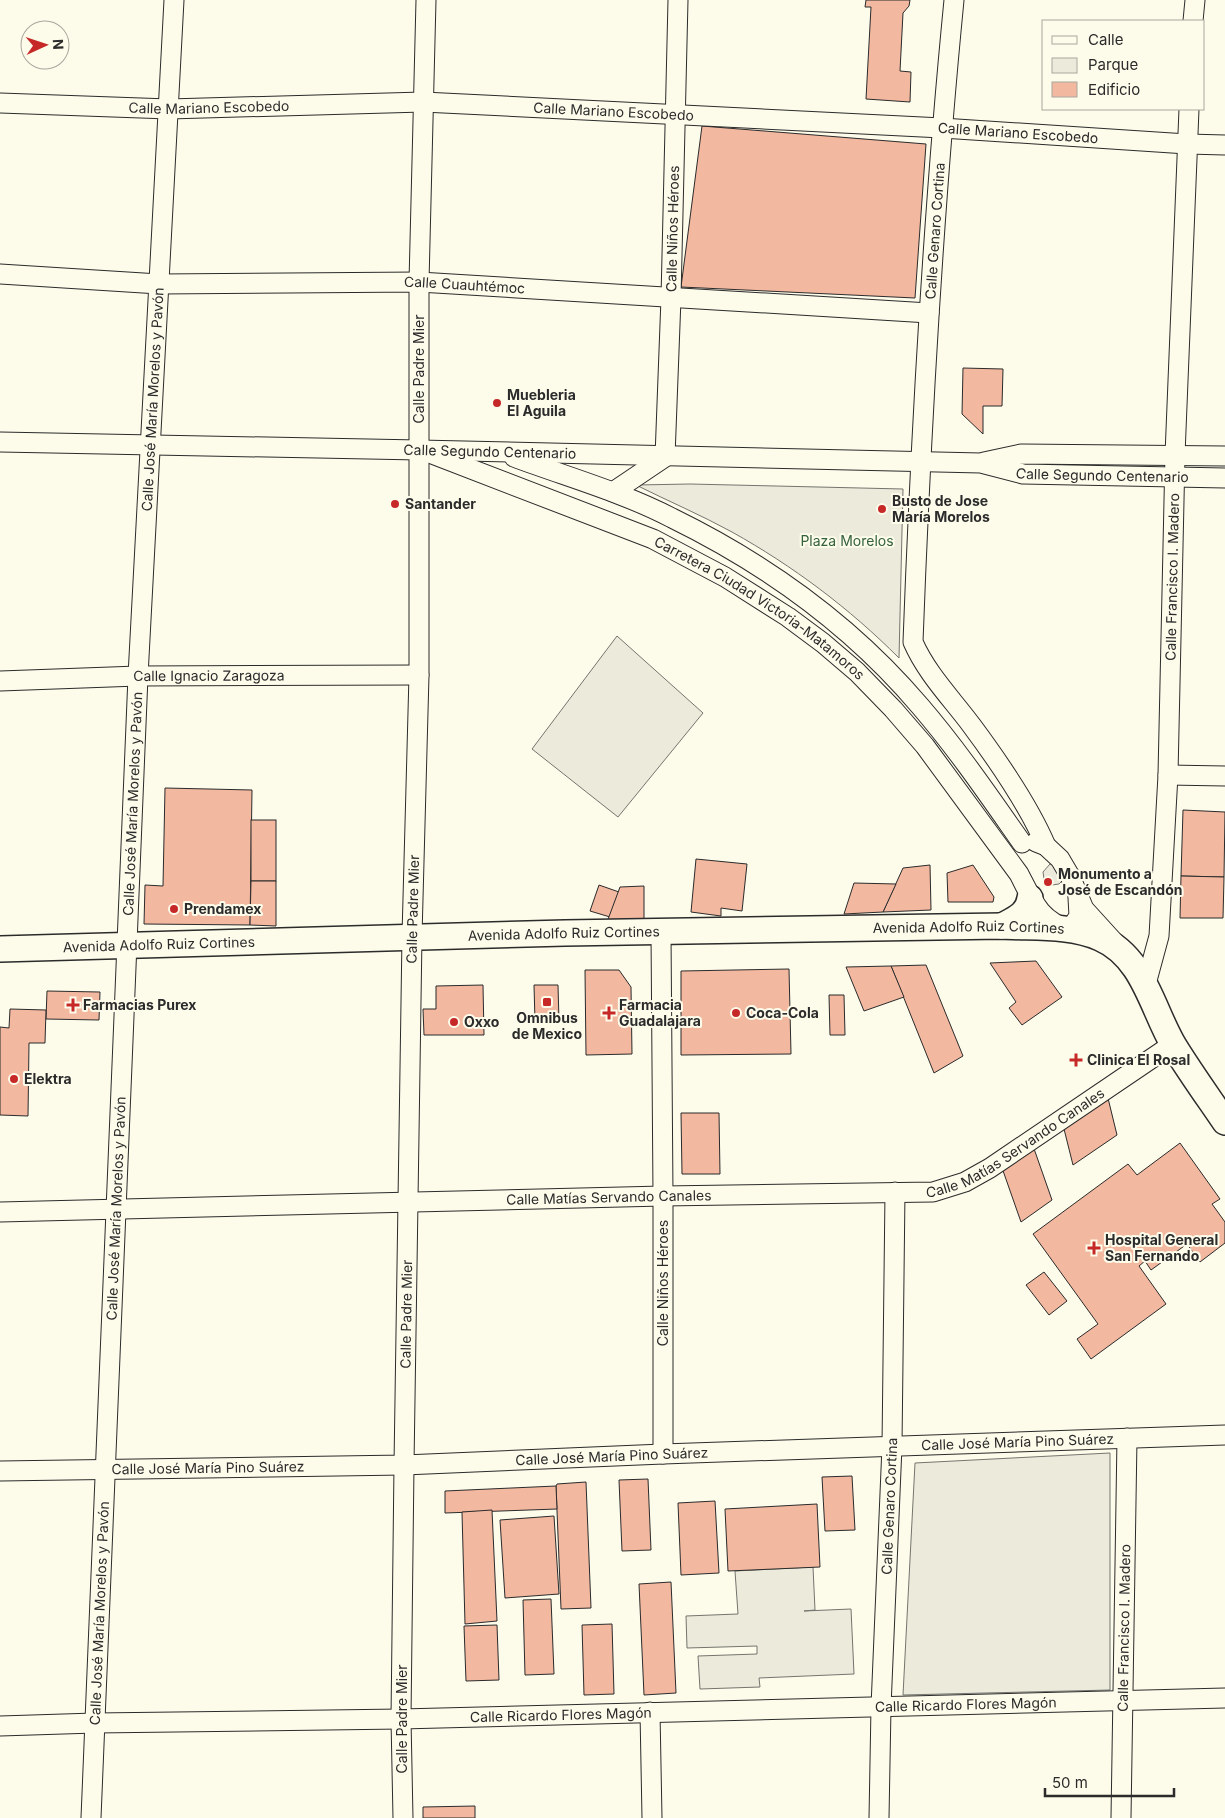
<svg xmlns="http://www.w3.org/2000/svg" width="1225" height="1818" font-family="Inter,sans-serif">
	<rect width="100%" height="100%" fill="#fdfbea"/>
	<g fill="#ecebdb" stroke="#74746e">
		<path d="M690,484L903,489L899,658C849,608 793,566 732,532C701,515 668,501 636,485Z"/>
		<polygon points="617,636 703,713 618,817 532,749"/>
		<polygon points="1050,864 1053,864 1064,879 1059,884 1052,885 1044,879 1043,872"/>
		<polygon points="1110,1453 1110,1690 903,1695 915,1463"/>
		<polygon points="813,1567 815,1610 804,1611 851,1609 854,1674 759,1678 760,1687 700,1689 698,1656 757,1654 757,1646 687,1648 686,1616 738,1614 735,1571"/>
	</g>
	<g fill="#f2b8a0" stroke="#2b2b2b">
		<polygon points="866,0 910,0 909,6 903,13 900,71 911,72 910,102 866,99 871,7 865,7"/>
		<polygon points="702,126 926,144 915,298 681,287"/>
		<polygon points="963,368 1003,369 1002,406 983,406 983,434 962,414"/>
		<polygon points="165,788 252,790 250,925 144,924 145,885 163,886"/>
		<polygon points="1183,810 1225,812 1224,877 1181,876"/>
		<rect x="251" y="820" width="25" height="61"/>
		<polygon points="696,859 747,864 742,911 721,908 721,916 691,912"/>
		<polygon points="930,865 931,910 883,912 903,868"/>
		<polygon points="973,865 994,897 993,902 948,902 947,873"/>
		<polygon points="1181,876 1224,877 1223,918 1180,918"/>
		<polygon points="251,881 276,881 276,926 250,925"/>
		<polygon points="854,883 896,884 883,912 844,914"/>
		<polygon points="599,885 619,892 610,917 590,911"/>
		<polygon points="644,886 644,920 607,922 620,887"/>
		<polygon points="1036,961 1062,997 1022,1025 1009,1008 1016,1002 990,963"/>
		<polygon points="926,965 963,1056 934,1073 891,966"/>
		<polygon points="891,966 904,997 864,1011 846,967"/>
		<polygon points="789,969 791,1054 681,1055 681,971"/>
		<polygon points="585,970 619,970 631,987 632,1054 586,1055"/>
		<polygon points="483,985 484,1035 424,1035 423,1009 436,1009 436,986"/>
		<polygon points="534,985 558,985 559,1021 535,1021"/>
		<polygon points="47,991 100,992 99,1020 46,1019"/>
		<polygon points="829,995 844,995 845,1035 830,1035"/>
		<polygon points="10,1009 46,1010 45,1043 29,1043 28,1116 0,1115 0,1027 9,1028"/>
		<polygon points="1106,1090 1117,1135 1073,1165 1062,1121"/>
		<polygon points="681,1113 719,1113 720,1174 682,1174"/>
		<polygon points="1032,1143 1052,1200 1021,1222 1001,1165"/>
		<polygon points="1180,1143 1220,1199 1212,1204 1225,1222 1225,1243 1200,1262 1187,1244 1151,1270 1145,1261 1139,1266 1166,1304 1091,1359 1077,1339 1098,1324 1033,1234 1128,1164 1137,1175"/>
		<polygon points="1044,1272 1067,1301 1049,1315 1026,1285"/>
		<polygon points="852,1476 855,1530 825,1531 822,1477"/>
		<polygon points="648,1479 651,1550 622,1551 619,1480"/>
		<polygon points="586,1482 591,1608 561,1609 556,1486 557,1484"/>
		<polygon points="556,1486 557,1509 445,1513 445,1491"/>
		<polygon points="715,1501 719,1573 681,1575 678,1503"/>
		<polygon points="817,1504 820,1567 728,1571 725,1509"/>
		<polygon points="492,1510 497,1621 465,1624 462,1512"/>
		<polygon points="554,1516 559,1594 505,1598 500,1520"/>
		<polygon points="671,1582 676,1693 644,1695 639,1584"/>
		<polygon points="551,1599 554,1674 525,1675 523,1600"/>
		<polygon points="612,1624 614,1694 584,1695 582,1625"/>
		<polygon points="497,1625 499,1680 466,1681 464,1626"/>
		<polygon points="475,1806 475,1818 423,1818 423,1807"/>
	</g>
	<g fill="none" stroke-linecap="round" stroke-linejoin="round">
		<g stroke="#2b2b2b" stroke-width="21">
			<g id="minor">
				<path d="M954,0C933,214 921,428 913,642C927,674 952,699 972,726C998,761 1029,806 1046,846"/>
				<polyline points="1193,21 1195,0"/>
				<path id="s1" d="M0,103L169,109L423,102L942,128L1187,144L1225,145"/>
				<path id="s2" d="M0,274L159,284L419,282L929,313"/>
				<path id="s3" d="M0,442L419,450L981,463L1023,474L1225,478"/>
				<path id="s4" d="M432,454L653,539L725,577L788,617L823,643L857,672L893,709L925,746L1019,874C1033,901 1039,920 1070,930L1079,916L1078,898"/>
				<path d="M514,457C567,477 622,492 672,518C766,564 853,627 920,706C957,749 989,796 1022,843"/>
				<polyline points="984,462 1021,454 1225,456"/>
				<path id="s5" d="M613,492L665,457L671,298L678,0"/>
				<path id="s6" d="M0,681L138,676L419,675"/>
				<polyline points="1168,775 1225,776"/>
				<polyline points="1036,842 1046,846 1060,859 1070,876 1084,909 1114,942"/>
				<polyline points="661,932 663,1196 663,1454"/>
				<path id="s7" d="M1146,984L1159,936L1168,775L1175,455L1189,109"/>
				<path id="s8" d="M0,1212L663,1196L933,1192L965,1182L990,1168L1173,1044"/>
				<path id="s9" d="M0,1471L404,1465L663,1454L1225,1435"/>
				<polyline points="650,1712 652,1818"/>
				<path id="s10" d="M0,1726L95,1723L401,1719L1225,1698"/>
				<path id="s11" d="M91,1818L138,676L174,0"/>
				<path id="s12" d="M403,1818L401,1719L404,1465L412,936L419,675V282L426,0"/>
				<path id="s13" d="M879,1818L881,1707L892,1446L895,1192"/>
				<path id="s14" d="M1121,1818L1127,1438"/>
			</g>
		</g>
		<g stroke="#2b2b2b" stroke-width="28">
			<g id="major">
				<path d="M1002,926C1015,919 1028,914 1030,898"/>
				<path id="s15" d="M0,949L565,933L1002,926C1034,928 1070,925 1100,938C1144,957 1152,1009 1174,1046C1190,1072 1208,1097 1225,1122"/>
			</g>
		</g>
		<use href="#minor" stroke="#fdfbea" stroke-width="19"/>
		<use href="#major" stroke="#fdfbea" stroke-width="25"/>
	</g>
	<g fill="#c62828" stroke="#fdfbea" stroke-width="2">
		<circle cx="497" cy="403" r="5"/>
		<circle cx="395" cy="504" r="5"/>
		<circle cx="882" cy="509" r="5"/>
		<circle cx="1048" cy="882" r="5"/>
		<circle cx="174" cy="909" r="5"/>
		<rect x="542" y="997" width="10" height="10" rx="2.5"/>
		<path d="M70.5 997.5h5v5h5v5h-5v5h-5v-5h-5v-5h5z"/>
		<path d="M606.5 1005.5h5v5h5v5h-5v5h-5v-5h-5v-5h5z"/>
		<circle cx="736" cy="1013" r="5"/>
		<circle cx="454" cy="1022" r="5"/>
		<path d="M1073.5 1052.5h5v5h5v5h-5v5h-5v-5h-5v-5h5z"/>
		<circle cx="14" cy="1079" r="5"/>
		<path d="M1091.5 1240.5h5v5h5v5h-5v5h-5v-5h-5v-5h5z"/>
	</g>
	<g text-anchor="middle" stroke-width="4" stroke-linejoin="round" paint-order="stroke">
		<g font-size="14" fill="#2b2b2b" stroke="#fdfbea">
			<text dy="5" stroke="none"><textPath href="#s1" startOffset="209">Calle Mariano Escobedo</textPath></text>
			<text dy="5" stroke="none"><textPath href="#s1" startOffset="614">Calle Mariano Escobedo</textPath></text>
			<text dy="5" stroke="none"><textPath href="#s1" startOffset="1019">Calle Mariano Escobedo</textPath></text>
			<text dy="5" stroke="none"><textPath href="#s5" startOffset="291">Calle Niños Héroes</textPath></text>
			<text transform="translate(935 231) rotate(-86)" y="5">Calle Genaro Cortina</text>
			<text dy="5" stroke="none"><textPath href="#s2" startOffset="465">Calle Cuauhtémoc</textPath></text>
			<text transform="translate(419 369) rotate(-90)" y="5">Calle Padre Mier</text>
			<text dy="5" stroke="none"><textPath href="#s11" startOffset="1420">Calle José María Morelos y Pavón</textPath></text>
			<text dy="5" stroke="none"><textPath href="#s3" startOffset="490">Calle Segundo Centenario</textPath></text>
			<text dy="5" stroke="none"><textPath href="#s3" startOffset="1104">Calle Segundo Centenario</textPath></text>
			<text dy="5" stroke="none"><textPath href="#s7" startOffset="409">Calle Francisco I. Madero</textPath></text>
			<text dy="5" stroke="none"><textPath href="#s4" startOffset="364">Carretera Ciudad Victoria-Matamoros</textPath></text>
			<text dy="5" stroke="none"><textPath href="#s6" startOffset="209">Calle Ignacio Zaragoza</textPath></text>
			<text dy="5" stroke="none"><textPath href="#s11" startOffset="1015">Calle José María Morelos y Pavón</textPath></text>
			<text dy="5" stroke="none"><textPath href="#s12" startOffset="909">Calle Padre Mier</textPath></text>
			<text dy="5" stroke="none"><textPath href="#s15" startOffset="969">Avenida Adolfo Ruiz Cortines</textPath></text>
			<text dy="5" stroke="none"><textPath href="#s15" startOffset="564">Avenida Adolfo Ruiz Cortines</textPath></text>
			<text dy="5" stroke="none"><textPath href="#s15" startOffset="159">Avenida Adolfo Ruiz Cortines</textPath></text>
			<text dy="5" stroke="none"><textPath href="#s8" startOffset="1029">Calle Matías Servando Canales</textPath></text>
			<text dy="5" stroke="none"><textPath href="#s8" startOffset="609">Calle Matías Servando Canales</textPath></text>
			<text dy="5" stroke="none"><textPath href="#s11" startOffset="610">Calle José María Morelos y Pavón</textPath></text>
			<text transform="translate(663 1283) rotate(-90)" y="5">Calle Niños Héroes</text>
			<text dy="5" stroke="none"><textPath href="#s12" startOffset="504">Calle Padre Mier</textPath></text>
			<text dy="5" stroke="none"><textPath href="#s9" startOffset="1018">Calle José María Pino Suárez</textPath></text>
			<text dy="5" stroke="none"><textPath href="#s9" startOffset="612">Calle José María Pino Suárez</textPath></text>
			<text dy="5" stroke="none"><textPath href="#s9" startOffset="208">Calle José María Pino Suárez</textPath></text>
			<text dy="5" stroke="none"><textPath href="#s13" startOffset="312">Calle Genaro Cortina</textPath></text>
			<text dy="5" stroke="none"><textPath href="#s11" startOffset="205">Calle José María Morelos y Pavón</textPath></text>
			<text dy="5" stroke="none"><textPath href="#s14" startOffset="190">Calle Francisco I. Madero</textPath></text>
			<text dy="5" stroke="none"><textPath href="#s10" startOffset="966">Calle Ricardo Flores Magón</textPath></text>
			<text dy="5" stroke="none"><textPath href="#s10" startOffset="561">Calle Ricardo Flores Magón</textPath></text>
			<text transform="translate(402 1719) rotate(-90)" y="5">Calle Padre Mier</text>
		</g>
		<g font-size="14" font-weight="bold" fill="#2b2b2b" stroke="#fdfbea" text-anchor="start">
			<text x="507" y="400">Muebleria<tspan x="507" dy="16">El Aguila</tspan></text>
			<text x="892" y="506">Busto de Jose<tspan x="892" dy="16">María Morelos</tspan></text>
			<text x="405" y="509">Santander</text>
			<text x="1058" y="879">Monumento a<tspan x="1058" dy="16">José de Escandón</tspan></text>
			<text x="184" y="914">Prendamex</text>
			<text x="83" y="1010">Farmacias Purex</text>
			<text x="619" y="1010">Farmacia<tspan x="619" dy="16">Guadalajara</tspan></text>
			<text x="746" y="1018">Coca-Cola</text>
			<text x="547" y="1023" text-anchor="middle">Omnibus<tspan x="547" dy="16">de Mexico</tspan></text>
			<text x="464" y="1027">Oxxo</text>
			<text x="1087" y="1065">Clinica El Rosal</text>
			<text x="24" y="1084">Elektra</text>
			<text x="1105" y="1245">Hospital General<tspan x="1105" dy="16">San Fernando</tspan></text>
		</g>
		<g font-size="14" fill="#34623c" stroke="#fdfbea">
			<text x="847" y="546">Plaza Morelos</text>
		</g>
	</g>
	<rect x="1042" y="20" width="162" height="90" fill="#fdfbea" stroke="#a9a89e"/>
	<rect x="1052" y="36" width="25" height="8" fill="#fdfbea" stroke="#a9a89e"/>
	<text x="1088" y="45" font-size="15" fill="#2b2b2b">Calle</text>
	<rect x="1052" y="58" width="25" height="15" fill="#ecebdb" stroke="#a9a89e"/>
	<text x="1088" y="70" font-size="15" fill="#2b2b2b">Parque</text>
	<rect x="1052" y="82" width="25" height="15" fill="#f2b8a0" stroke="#a9a89e"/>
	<text x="1088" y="95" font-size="15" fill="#2b2b2b">Edificio</text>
	<g transform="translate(45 45) rotate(87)"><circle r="24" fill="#fdfbea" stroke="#a9a89e"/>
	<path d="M0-4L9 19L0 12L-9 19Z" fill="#c62828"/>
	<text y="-8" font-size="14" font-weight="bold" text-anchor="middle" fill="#2b2b2b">N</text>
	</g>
	<path d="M1045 1788v8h129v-8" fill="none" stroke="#2b2b2b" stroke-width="2.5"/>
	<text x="1052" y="1788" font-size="15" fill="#2b2b2b" stroke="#fdfbea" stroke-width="4" paint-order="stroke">50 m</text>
</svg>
